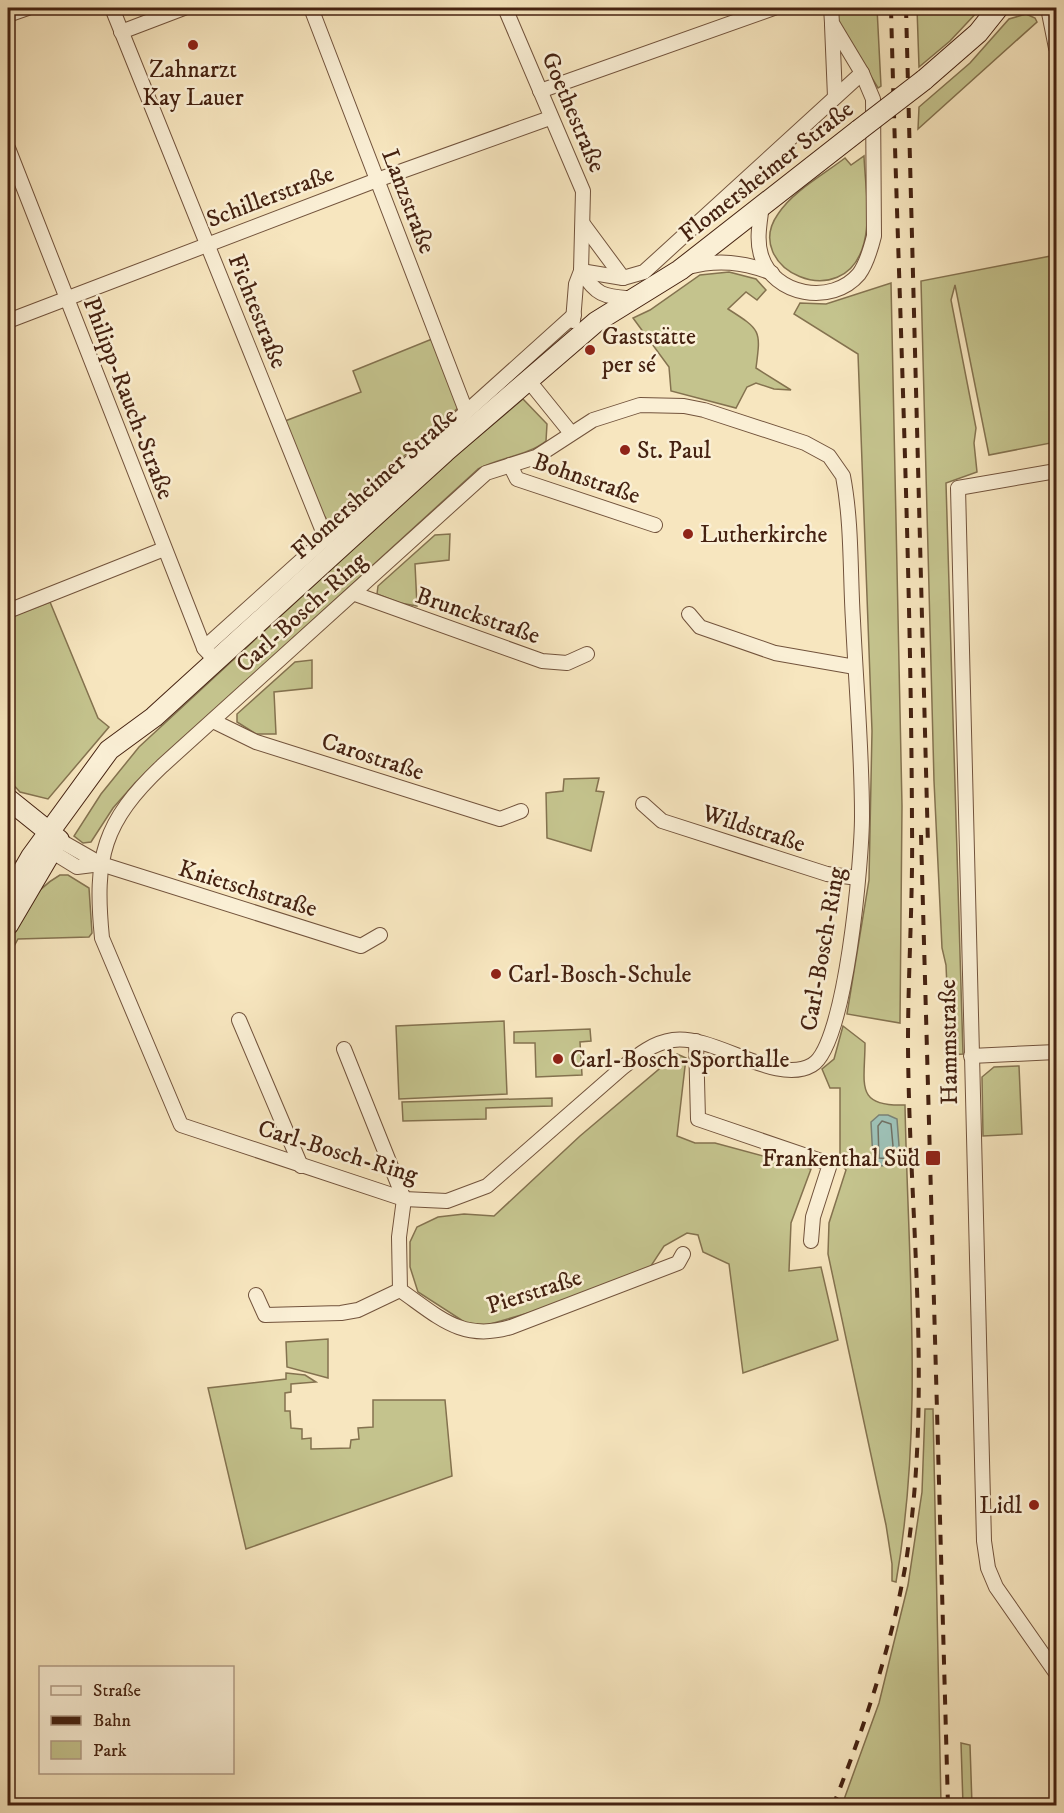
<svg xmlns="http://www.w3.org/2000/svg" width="1064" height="1813" font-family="'IM FELL DW Pica',serif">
	<rect width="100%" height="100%" fill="#f7e6bf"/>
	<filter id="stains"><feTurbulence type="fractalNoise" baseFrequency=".00333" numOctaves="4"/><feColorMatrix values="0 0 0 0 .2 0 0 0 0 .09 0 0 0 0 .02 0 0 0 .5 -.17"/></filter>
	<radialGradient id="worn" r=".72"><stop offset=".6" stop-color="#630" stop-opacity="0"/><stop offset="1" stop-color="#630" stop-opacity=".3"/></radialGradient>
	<g fill="#c4c38d" stroke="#84724f" stroke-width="1.5">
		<polygon points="838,8 877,8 881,86 878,88 838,22"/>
		<polygon points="917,8 981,8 950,41 919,67"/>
		<polygon points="1026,14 1035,18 1037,22 918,129 919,107 970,63 1009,19"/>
		<path d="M864,156C865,184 871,216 864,243C845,317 740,268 778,214C793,191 823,175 845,158L851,165Z"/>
		<polygon points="1056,255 1056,442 989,455 955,285 951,300 976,428 974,443 977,472 946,483 963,1054 950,1055 946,965 942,948 934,781 921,281"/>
		<path d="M729,272L756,279L766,290L757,300L746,292L728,309C761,330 761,330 756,368L791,390L774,389L756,383L747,387L736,408L671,391L669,367L633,318L650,310L700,275Z"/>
		<polygon points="891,283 902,806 900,1023 847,1014 869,880 872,731 858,354 794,314 800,303 826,304"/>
		<polygon points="432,339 459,407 329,523 321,511 285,421 361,392 353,371"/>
		<path d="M523,399L547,424L546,441C527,456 501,457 478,469L135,783L113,808L91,842L83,843L74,836L101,794L139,747L435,473Z"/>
		<polygon points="450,534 449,560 415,564 417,606 400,603 377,594 378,586 435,535"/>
		<polygon points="50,602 98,718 109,727 48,799 20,792 8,779 8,630 11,628 8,618"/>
		<polygon points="312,660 312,688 274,692 276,734 256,734 237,722 237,714 295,662"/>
		<polygon points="599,778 596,791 604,792 591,851 547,838 546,793 563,791 564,779"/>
		<polygon points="10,845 18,873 8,890"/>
		<path d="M60,875H68L89,888L92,933L89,937L18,939L8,957C7,927 33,890 60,875Z"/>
		<polygon points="504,1021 507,1094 399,1099 396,1026"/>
		<path d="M843,1026L865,1043C865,1084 854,1107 905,1105C908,1264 924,1424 896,1582L892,1581V1564L886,1525L828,1254L829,1223L846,1170L840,1163V1088H830L822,1069L834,1059Z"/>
		<polygon points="590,1029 591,1041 580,1042 582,1075 536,1077 535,1043 514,1043 514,1032"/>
		<polygon points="677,1054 686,1058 677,1136 695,1143 715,1143 811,1169 791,1223 789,1271 821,1267 838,1340 743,1373 729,1264 703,1252 698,1235 687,1233 664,1246 649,1269 542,1309 487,1325 466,1323 418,1292 410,1267 410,1242 417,1227 438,1217 464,1214 494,1216 580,1136"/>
		<polygon points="1019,1066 1022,1134 983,1136 982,1077 994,1067"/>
		<polygon points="552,1098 552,1106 486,1108 486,1119 403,1121 402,1102"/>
		<polygon points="328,1339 328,1378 287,1367 286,1342"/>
		<polygon points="286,1373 305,1375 316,1382 291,1384 291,1392 285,1393 285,1411 290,1411 291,1428 302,1429 302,1439 311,1438 311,1449 350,1448 351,1440 359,1439 358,1428 373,1427 373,1400 445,1400 452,1476 246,1549 208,1388 286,1379"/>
		<polygon points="925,1409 933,1409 941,1805 842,1805 879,1703 908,1585 922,1492"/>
		<polygon points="961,1743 970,1745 972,1805 963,1805"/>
	</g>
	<polygon fill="#9dbfb4" stroke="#7a8073" stroke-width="1.5" points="879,1115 888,1115 897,1119 900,1159 898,1165 878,1166 873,1160 871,1122"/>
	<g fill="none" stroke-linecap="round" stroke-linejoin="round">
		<polygon stroke="#717062" stroke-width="1.5" points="882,1121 891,1124 894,1157 891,1159 879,1158 878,1126"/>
		<g stroke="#72533c" stroke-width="16">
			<g id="minor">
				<polyline points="112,8 326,539"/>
				<polyline points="311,8 466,411"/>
				<polyline points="505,8 583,191 581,271 576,284 573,321"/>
				<polyline points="1048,8 1056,48"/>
				<polyline points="8,15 28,8"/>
				<polyline points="832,25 835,97"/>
				<polyline points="121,32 184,8"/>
				<polyline points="540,91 774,8"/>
				<polyline points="8,148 204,648 216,661"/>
				<path d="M762,205C760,222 756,239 761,255C773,296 832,306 859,274C867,263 871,248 874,236L873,99L862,73L832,23L831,8"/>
				<polyline points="583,224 623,278 644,272 862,73"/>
				<path d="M688,267C718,259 743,262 772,273"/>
				<path d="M581,271C598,298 605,296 636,299"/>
				<polyline points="581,271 623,278"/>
				<polyline points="8,321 377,180 550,118"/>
				<polyline points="529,381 571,433"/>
				<path d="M640,405L684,406L704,410L805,443L829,456L843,476C852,523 850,573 853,621C856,685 862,751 862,816C862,858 846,1046 812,1065C776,1086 714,1034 673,1040C652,1043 637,1056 622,1068L487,1186L447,1201L404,1199L181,1125L102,938C94,857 103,822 162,766L486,473L536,457L593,420Z"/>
				<polyline points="510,465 517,479 655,525"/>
				<polyline points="1056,471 958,488 984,1541 988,1568 996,1587 1056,1673"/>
				<polyline points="355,594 542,661 567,663 587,654"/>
				<polyline points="8,611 164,549"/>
				<polyline points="689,614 700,627 775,653 855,667"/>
				<polyline points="204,648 574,315"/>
				<polyline points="213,721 256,742 500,819 521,811"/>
				<polyline points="643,804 662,821 827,874 858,878"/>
				<polyline points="59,840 101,864 361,946 380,935"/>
				<polyline points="51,851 77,867 101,864"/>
				<polyline points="239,1020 301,1166"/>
				<polyline points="696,1041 698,1119 830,1164 813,1217 811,1241"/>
				<path d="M344,1049L404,1199L399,1237L400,1290C439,1317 462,1342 511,1327L678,1263L683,1254"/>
				<polyline points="971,1056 1056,1052"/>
				<polyline points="256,1295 265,1315 341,1313 358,1310 400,1290"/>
			</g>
		</g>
		<g stroke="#452211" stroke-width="22">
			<g id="secondary">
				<polyline points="924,80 978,33 998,8"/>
				<polyline points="8,799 59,840"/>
				<polyline points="8,897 31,857 109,750 154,717 445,452 596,322 680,270 859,130"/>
				<polyline points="8,925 58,840"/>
			</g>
		</g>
		<use href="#minor" stroke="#faefd5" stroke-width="14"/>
		<use href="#secondary" stroke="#faefd5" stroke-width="20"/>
		<g stroke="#452211" stroke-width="4" stroke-dasharray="10 10" stroke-linecap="butt">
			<polyline points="906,8 928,846"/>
			<polyline points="921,835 948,1806"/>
			<path d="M833,1806C864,1728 892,1645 906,1562C933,1390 909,1217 908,1044C908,971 913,899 912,826C911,553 898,280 891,8"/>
		</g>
		<g stroke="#452211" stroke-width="22" stroke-linecap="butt">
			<polyline id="secondary-bridge" points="859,130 924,80"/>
		</g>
		<use href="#secondary-bridge" stroke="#faefd5" stroke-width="20"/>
	</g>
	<g fill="#8f2418" stroke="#faefd5" stroke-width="2">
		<circle cx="193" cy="45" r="6"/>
		<circle cx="590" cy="350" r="6"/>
		<circle cx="625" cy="450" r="6"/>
		<circle cx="688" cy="534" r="6"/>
		<circle cx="496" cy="974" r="6"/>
		<circle cx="558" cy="1059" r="6"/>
		<rect x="925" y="1150" width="16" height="16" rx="3"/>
		<circle cx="1034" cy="1505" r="6"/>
	</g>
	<g text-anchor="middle" stroke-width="5" stroke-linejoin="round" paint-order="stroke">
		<g font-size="24" fill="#452211" stroke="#faefd5" text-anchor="start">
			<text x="193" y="77" text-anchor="middle">Zahnarzt<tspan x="193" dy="28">Kay Lauer</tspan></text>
			<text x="602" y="344">Gaststätte<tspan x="602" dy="28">per sé</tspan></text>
			<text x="637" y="458">St. Paul</text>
			<text x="700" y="542">Lutherkirche</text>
			<text x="508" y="982">Carl-Bosch-Schule</text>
			<text x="570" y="1067">Carl-Bosch-Sporthalle</text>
			<text x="920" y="1166" text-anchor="end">Frankenthal Süd</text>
			<text x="1022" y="1513" text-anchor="end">Lidl</text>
		</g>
		<g font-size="24" fill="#452211" stroke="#faefd5">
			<text transform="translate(574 112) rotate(67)" y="8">Goethestraße</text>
			<text transform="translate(766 171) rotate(-38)" y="8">Flomersheimer Straße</text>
			<text transform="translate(270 196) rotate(-21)" y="8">Schillerstraße</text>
			<text transform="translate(409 201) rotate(69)" y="8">Lanzstraße</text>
			<text transform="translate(258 311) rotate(68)" y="8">Fichtestraße</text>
			<text transform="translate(129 398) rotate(69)" y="8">Philipp-Rauch-Straße</text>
			<text transform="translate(587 478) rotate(19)" y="8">Bohnstraße</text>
			<text transform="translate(374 483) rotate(-42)" y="8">Flomersheimer Straße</text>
			<text transform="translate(301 612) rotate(-42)" y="8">Carl-Bosch-Ring</text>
			<text transform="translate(478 615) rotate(19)" y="8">Brunckstraße</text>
			<text transform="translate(373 756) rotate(18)" y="8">Carostraße</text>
			<text transform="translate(754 828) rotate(18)" y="8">Wildstraße</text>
			<text transform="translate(248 888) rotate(17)" y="8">Knietschstraße</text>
			<text transform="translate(822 949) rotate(-80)" y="8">Carl-Bosch-Ring</text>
			<text transform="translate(948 1042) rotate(-91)" y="8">Hammstraße</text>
			<text transform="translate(338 1151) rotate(17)" y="8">Carl-Bosch-Ring</text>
			<text transform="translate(534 1291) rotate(-18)" y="8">Pierstraße</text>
		</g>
	</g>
	<rect width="1064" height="1813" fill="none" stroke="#f7e6bf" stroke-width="30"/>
	<rect x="9" y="9" width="1046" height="1795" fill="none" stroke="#452211" stroke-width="3"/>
	<rect x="15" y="15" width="1034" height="1783" fill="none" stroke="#452211" stroke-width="1.5"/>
	<rect x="39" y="1666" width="195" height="108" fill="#faefd5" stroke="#b29d87" stroke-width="1.5"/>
	<rect x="51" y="1686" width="30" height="9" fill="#faefd5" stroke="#b29d87" stroke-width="1.5"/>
	<text x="93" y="1696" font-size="18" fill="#452211">Straße</text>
	<rect x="51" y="1716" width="30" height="9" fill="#452211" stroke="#b29d87" stroke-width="1.5"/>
	<text x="93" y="1726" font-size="18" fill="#452211">Bahn</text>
	<rect x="51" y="1741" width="30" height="18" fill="#c4c38d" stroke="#b29d87" stroke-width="1.5"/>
	<text x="93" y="1756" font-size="18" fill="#452211">Park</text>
	<rect width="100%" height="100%" filter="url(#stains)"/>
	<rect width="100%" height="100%" fill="url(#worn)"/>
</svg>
